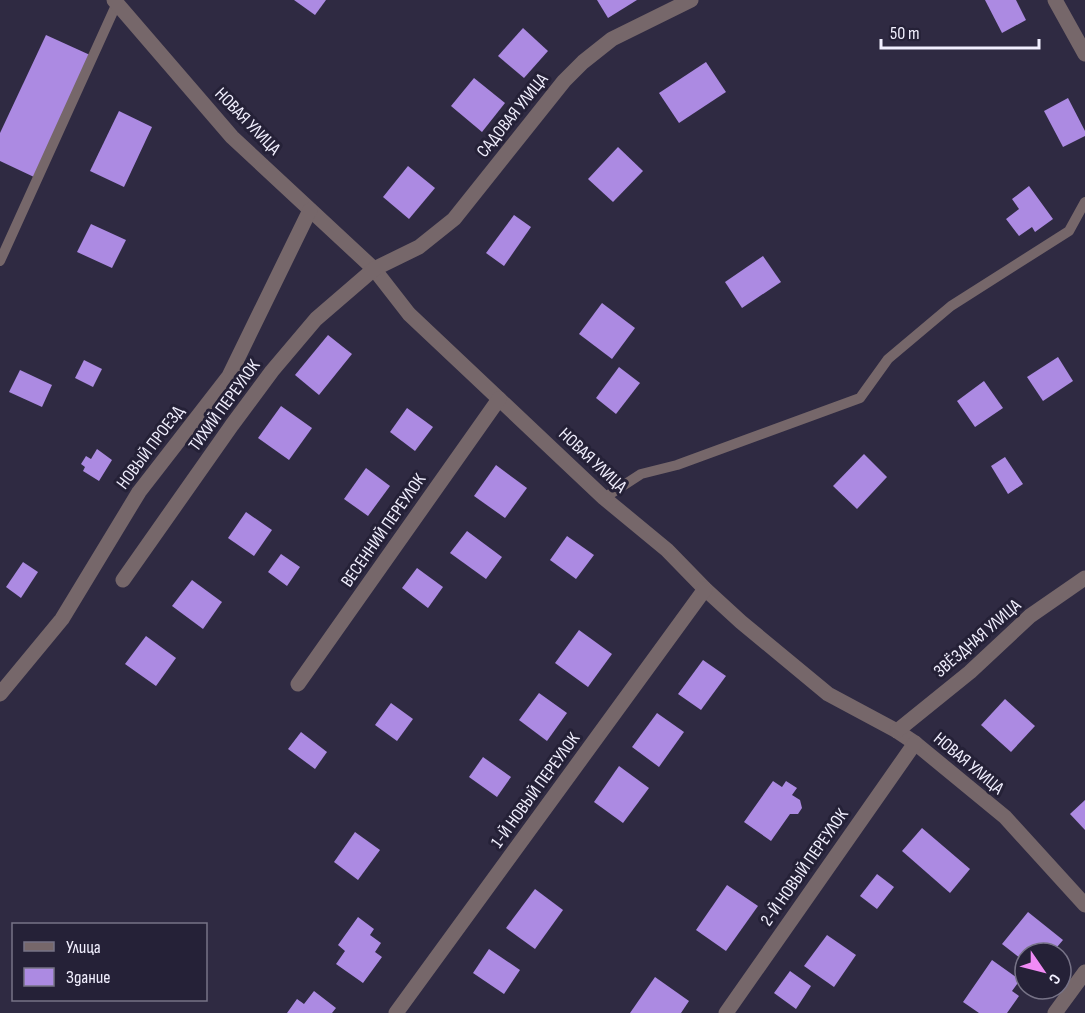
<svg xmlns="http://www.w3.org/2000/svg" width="1085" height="1013" font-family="'Sofia Sans Condensed',sans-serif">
	<rect width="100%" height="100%" fill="#2f2a42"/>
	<g fill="#ac8ae2">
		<polygon points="294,0 326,0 315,15"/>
		<polygon points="597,0 637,0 608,18"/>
		<polygon points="985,0 1016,0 1026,20 1002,33"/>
		<polygon points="523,28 548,51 524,78 498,56"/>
		<polygon points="46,35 90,55 34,177 0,161 0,133"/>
		<polygon points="706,62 726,92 679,123 659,93"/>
		<polygon points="474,78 505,103 482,132 451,106"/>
		<polygon points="1068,98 1085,131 1085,136 1063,147 1044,111"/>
		<polygon points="119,111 152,127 124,187 90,171"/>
		<polygon points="618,147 643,171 613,202 588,179"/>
		<polygon points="408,166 435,188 409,219 383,197"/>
		<polygon points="1029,186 1053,219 1035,232 1032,227 1019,236 1006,219 1019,209 1012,199"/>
		<polygon points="514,215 531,227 504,266 486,253"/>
		<polygon points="91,224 126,240 112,268 77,252"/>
		<polygon points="763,256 781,282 742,308 725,282"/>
		<polygon points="602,303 635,328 612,359 579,334"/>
		<polygon points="328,335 352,354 319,395 295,375"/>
		<polygon points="1058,357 1073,381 1043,401 1027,377"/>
		<polygon points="84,360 102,369 93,387 75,378"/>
		<polygon points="619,367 640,383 616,414 596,398"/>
		<polygon points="20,370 52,385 42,407 9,392"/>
		<polygon points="984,381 1003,408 975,427 957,401"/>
		<polygon points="281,406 312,428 289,460 258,438"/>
		<polygon points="407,408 433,427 415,451 390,432"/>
		<polygon points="97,449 112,460 99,481 83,471 85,467 81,464 86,456 91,459"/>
		<polygon points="864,454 887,477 857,509 833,486"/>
		<polygon points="1005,457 1023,484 1008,494 991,466"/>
		<polygon points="496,465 527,488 505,518 474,496"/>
		<polygon points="366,468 390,486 368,516 344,499"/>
		<polygon points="246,512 272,530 254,556 228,538"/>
		<polygon points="467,531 502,557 486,579 450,553"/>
		<polygon points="567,536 594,555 576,579 550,560"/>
		<polygon points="281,554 300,567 287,586 268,572"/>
		<polygon points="23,562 38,572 21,598 6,587"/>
		<polygon points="417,568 443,587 428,608 402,588"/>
		<polygon points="192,580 222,602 203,629 172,606"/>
		<polygon points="579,630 612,654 588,687 555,663"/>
		<polygon points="146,636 176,658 156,686 125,664"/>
		<polygon points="703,660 726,676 701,710 678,694"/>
		<polygon points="539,693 567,713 547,741 519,720"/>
		<polygon points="1005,699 1035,726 1011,752 981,725"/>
		<polygon points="391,703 413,719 397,741 375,725"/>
		<polygon points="657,713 684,732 659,767 632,747"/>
		<polygon points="301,732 327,752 315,769 288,749"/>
		<polygon points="483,757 511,777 497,797 469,777"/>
		<polygon points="619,766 649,788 623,823 594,802"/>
		<polygon points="773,781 782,787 786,781 797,788 792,795 800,800 802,808 798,814 790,814 771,841 744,822"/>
		<polygon points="1085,800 1085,830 1070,814"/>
		<polygon points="922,828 970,869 950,893 902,851"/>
		<polygon points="355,832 380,850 358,880 334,862"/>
		<polygon points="877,874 894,887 877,909 860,896"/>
		<polygon points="727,885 758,906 726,951 696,930"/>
		<polygon points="535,889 563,910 535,949 506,928"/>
		<polygon points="1028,912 1063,940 1052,953 1025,953 1025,962 1002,944"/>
		<polygon points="358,917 374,929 370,935 381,943 375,952 382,957 363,983 336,964 345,951 338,945"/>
		<polygon points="827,935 856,955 834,987 804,966"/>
		<polygon points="489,949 520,970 504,994 473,973"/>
		<polygon points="992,960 1020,980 1012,991 1019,996 1007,1013 979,1013 963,1002"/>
		<polygon points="790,971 811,986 796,1009 774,993"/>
		<polygon points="655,977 689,1001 681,1013 630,1013"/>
		<polygon points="314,991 336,1008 332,1013 287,1013 297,999 304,1004"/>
	</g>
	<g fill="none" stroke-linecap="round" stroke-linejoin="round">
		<g stroke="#76676a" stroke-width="10">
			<polyline points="0,261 117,3"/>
			<polyline points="604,498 641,474 677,465 860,398 888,359 951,306 1069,231 1085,202"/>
		</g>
		<g stroke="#76676a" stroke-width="15">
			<polyline points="114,0 232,137 374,269 409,314 604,498 667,550 705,589 741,622 828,694 897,731 915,743 1005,817 1085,905"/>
			<polyline points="1055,0 1085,54"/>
			<polyline points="123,580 232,425 272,371 316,319 374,269 419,247 454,219 564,81 583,62 612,39 691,0"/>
			<polyline points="298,684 499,399"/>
			<polyline points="0,694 62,619 139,492 229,376 310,210"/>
			<polyline points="897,731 970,672 1030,616 1085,578"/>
			<polyline points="396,1013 705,589"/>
			<polyline points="726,1013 915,743"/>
			<polyline points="1055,1013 1085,972"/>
		</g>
	</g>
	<g text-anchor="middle" stroke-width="6" stroke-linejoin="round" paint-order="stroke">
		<g font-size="18" fill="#f1effe" stroke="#252137">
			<text transform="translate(512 115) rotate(-51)" y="6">САДОВАЯ УЛИЦА</text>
			<text transform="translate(248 121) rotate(46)" y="6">НОВАЯ УЛИЦА</text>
			<text transform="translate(224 405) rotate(-54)" y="6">ТИХИЙ ПЕРЕУЛОК</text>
			<text transform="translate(150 447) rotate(-53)" y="6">НОВЫЙ ПРОЕЗД</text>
			<text transform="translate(593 460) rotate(43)" y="6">НОВАЯ УЛИЦА</text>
			<text transform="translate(383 530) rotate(-55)" y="6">ВЕСЕННИЙ ПЕРЕУЛОК</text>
			<text transform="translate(977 638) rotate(-41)" y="6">ЗВЁЗДНАЯ УЛИЦА</text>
			<text transform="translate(969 763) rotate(40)" y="6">НОВАЯ УЛИЦА</text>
			<text transform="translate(535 790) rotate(-54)" y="6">1-Й НОВЫЙ ПЕРЕУЛОК</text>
			<text transform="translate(804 867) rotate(-55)" y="6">2-Й НОВЫЙ ПЕРЕУЛОК</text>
		</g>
	</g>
	<rect x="12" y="923" width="195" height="78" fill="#252137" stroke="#777387" stroke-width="1.5"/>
	<rect x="24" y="942" width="30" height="9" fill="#76676a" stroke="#777387" stroke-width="1.5"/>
	<text x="66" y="953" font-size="18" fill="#f1effe">Улица</text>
	<rect x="24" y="968" width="30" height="18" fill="#ac8ae2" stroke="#777387" stroke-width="1.5"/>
	<text x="66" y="983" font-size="18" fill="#f1effe">Здание</text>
	<g transform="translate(1043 971) rotate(125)"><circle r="28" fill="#252137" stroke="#777387" stroke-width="1.5"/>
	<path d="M0-4.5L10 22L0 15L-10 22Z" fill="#f08bf5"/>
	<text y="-9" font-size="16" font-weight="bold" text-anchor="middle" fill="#f1effe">С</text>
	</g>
	<path d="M881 39v9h158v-9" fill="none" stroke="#f1effe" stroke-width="3"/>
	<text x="890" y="39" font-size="18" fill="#f1effe" stroke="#252137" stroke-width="4.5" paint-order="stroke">50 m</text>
</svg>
